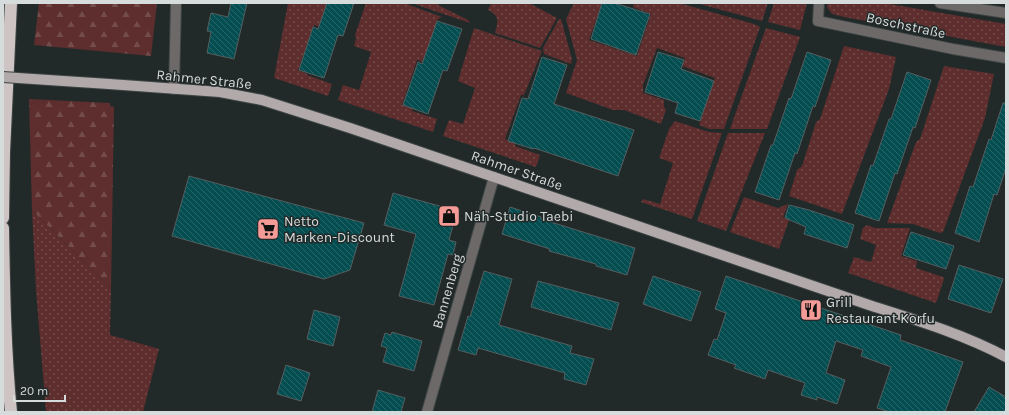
<svg xmlns="http://www.w3.org/2000/svg" width="1009" height="415" font-family="Karla,sans-serif">
	<defs>
		<pattern id="grass-dots" width="8" height="8" patternUnits="userSpaceOnUse"><rect width="8" height="8" fill="#5d2e2d"/><path d="M2 2h.1M6 6h.1" fill="none" stroke="#744c4b" stroke-width="1.8" stroke-linecap="round"/></pattern>
		<pattern id="forest-firs" width="22" height="20" patternUnits="userSpaceOnUse"><rect width="22" height="20" fill="#5d2e2d"/><path d="M5 1l3.5 6h-7zM16 11l3.5 6h-7z" fill="#744c4b"/></pattern>
		<pattern id="building-back-hatch" width="6" height="6" patternUnits="userSpaceOnUse"><rect width="6" height="6" fill="#044d51"/><path d="M-1 5l2 2M0 0l6 6M5-1l2 2" fill="none" stroke="#286669"/></pattern>
	</defs>
	<rect width="100%" height="100%" fill="#212929"/>
	<g fill="url(#grass-dots)">
		<polygon points="288,3 327,3 320,27 314,25 298,70 307,74 307,75 332,84 328,96 274,78"/>
		<polygon points="366,3 404,3 442,17 438,19 423,62 417,60 402,105 412,108 412,111 437,119 433,132 338,100 343,85 359,90 371,52 354,46 356,39 355,35"/>
		<polygon points="411,3 439,3 438,5 468,20 470,23"/>
		<path d="M491,3H529L557,18L540,48L495,33C498,21 500,16 488,10Z"/>
		<polygon points="574,3 602,3 589,40 637,56 651,14 633,7 634,3 679,3 754,24 760,27 724,129 709,129 699,125 715,78 682,66 685,58 657,48 643,85 643,93 664,100 664,107 666,110 661,124 624,110 613,110 566,93 577,60 566,19"/>
		<polygon points="696,3 768,3 762,21"/>
		<polygon points="774,3 807,3 800,30 768,22"/>
		<polygon points="828,3 884,3 1006,24 1006,47 844,17 832,14 827,7"/>
		<polygon points="559,19 561,19 572,59 571,64 544,54 543,48"/>
		<polygon points="474,28 542,51 524,95 521,95 505,139 515,143 515,146 540,155 536,167 443,136 449,120 463,124 475,88 458,81"/>
		<polygon points="766,28 800,37 767,129 730,129"/>
		<polygon points="844,46 896,57 889,89 842,214 789,196 797,170 802,166 816,122 820,119"/>
		<polygon points="944,66 994,74 985,118 943,232 940,233 913,224 887,223 916,142 920,139"/>
		<polygon points="675,121 709,132 722,133 692,219 641,202 643,199 660,204 673,163 659,158 669,129"/>
		<polygon points="728,133 765,133 726,231 697,221"/>
		<polygon points="744,197 778,208 788,204 783,217 789,220 779,249 730,232"/>
		<polygon points="32,210 111,289 110,335 159,349 143,412 46,412 36,290"/>
		<polygon points="867,225 875,228 910,228 901,256 917,261 916,268 943,277 944,279 936,303 848,273 854,257 871,262 876,245 860,239 863,228"/>
	</g>
	<g fill="url(#forest-firs)">
		<polygon points="39,3 157,3 151,56 34,45"/>
		<polygon points="29,99 110,103 110,106 114,107 111,289 32,210"/>
	</g>
	<g fill="url(#building-back-hatch)" stroke="#555e5f">
		<polygon points="231,3 247,3 234,59 207,53 211,32 207,31 211,13 228,17"/>
		<polygon points="327,3 354,3 343,36 338,35 324,78 299,70 313,27 318,29"/>
		<polygon points="602,3 614,3 650,14 636,55 591,39"/>
		<polygon points="437,21 462,29 447,71 443,70 428,114 403,105 418,62 422,64"/>
		<polygon points="658,52 684,60 681,69 714,81 700,121 675,113 678,103 645,92"/>
		<polygon points="807,52 831,60 815,107 813,106 797,154 795,153 779,200 755,192 771,145 773,145 789,98 791,99"/>
		<polygon points="542,57 567,65 554,104 634,130 618,176 534,148 533,149 508,141 522,98 528,99"/>
		<polygon points="907,72 931,80 915,128 913,127 897,174 895,173 879,221 855,213 871,165 873,166 889,119 891,119"/>
		<polygon points="1003,103 1006,103 1006,168 997,195 994,194 979,242 955,233 970,186 973,187 989,139 991,140"/>
		<polygon points="189,176 364,223 350,270 324,279 172,236"/>
		<polygon points="393,193 457,211 449,240 456,242 453,255 448,254 434,305 399,296 416,234 384,225"/>
		<polygon points="789,205 809,210 854,225 847,248 804,234 806,227 785,218"/>
		<polygon points="510,207 541,217 541,219 635,248 627,275 596,266 596,264 549,251 550,249 502,234"/>
		<polygon points="911,232 954,246 946,269 903,255"/>
		<polygon points="959,265 1003,279 991,313 948,299"/>
		<polygon points="484,271 512,279 499,325 572,346 570,353 594,359 586,385 564,379 565,373 478,348 476,355 458,350 468,316 470,317"/>
		<polygon points="653,276 701,292 691,321 643,304"/>
		<polygon points="726,276 901,335 900,340 963,362 945,412 890,412 877,408 891,367 861,356 863,350 836,341 826,373 845,380 837,404 817,397 817,400 801,395 805,383 768,370 765,379 734,368 736,365 708,355 714,339 717,340 726,313 715,309"/>
		<polygon points="538,281 619,303 611,330 531,307"/>
		<polygon points="314,310 340,317 333,346 307,339"/>
		<polygon points="392,332 422,341 414,371 383,362 387,348 381,346 385,333 391,335"/>
		<polygon points="286,365 310,373 301,401 277,394"/>
		<polygon points="989,387 1006,397 1006,412 974,412"/>
		<polygon points="378,390 405,398 401,412 372,412"/>
	</g>
	<g fill="none" stroke-linecap="round" stroke-linejoin="round">
		<g stroke="#3e4545" stroke-width="12">
			<g id="minor">
				<polyline points="819,3 818,21 953,49 1006,58"/>
				<polyline points="940,3 1006,13"/>
				<polyline points="174,89 176,3"/>
				<polyline points="427,412 494,177"/>
			</g>
		</g>
		<g stroke="#3e4545" stroke-width="12">
			<path id="major" d="M109,84L220,92L262,100L350,128L869,305C916,320 963,334 1006,357"/>
		</g>
		<g stroke="#3e4545" stroke-width="14">
			<g id="highway">
				<polyline points="3,218 4,152 11,3"/>
				<path d="M3,228C4,290 5,351 11,412"/>
			</g>
		</g>
		<use href="#minor" stroke="#6c6968" stroke-width="10"/>
		<use href="#major" stroke="#b2aaaa" stroke-width="10"/>
		<use href="#highway" stroke="#cec4c3" stroke-width="12"/>
		<g stroke="#3e4545" stroke-width="12" stroke-linecap="butt">
			<polyline id="major-bridge" points="3,77 109,84"/>
		</g>
		<use href="#major-bridge" stroke="#b2aaaa" stroke-width="10"/>
	</g>
	<defs>
		<g id="shop-square" transform="scale(1.15)"><rect x="-9" y="-9" width="18" height="18" rx="4" fill="#f59b97" stroke="#212929"/><path d="M-5-2.5h2.3a2.7 3.5 0 0 1 5.4 0H5L5.5 6h-11ZM-1.5-2.5h3a1.5 2.3 0 0 0-3 0Z" fill="#111"/></g>
		<g id="supermarket-square" transform="scale(1.15)"><rect x="-9" y="-9" width="18" height="18" rx="4" fill="#f59b97" stroke="#212929"/><path d="M-6-5.5h2.5l.6 2H6L4.5 2H-2.5L-4.4-4H-6ZM-1.5 3.2a1.3 1.3 0 1 0 .1 0ZM3 3.2a1.3 1.3 0 1 0 .1 0Z" fill="#111"/></g>
		<g id="restaurant-square" transform="scale(1.15)"><rect x="-9" y="-9" width="18" height="18" rx="4" fill="#f59b97" stroke="#212929"/><path d="M-5-6h1v4h1v-4h1v4h1v-4h1v5L-1.5 .5V6h-2V.5L-5-1ZM5-6V6H3V1.5H1.5Q1.5-4 5-6Z" fill="#111"/></g>
	</defs>
	<g fill-rule="evenodd">
		<use href="#shop-square" x="449" y="216"/>
		<use href="#supermarket-square" x="268" y="229"/>
		<use href="#restaurant-square" x="811" y="310"/>
	</g>
	<g text-anchor="middle" stroke-width="3" stroke-linejoin="round" paint-order="stroke">
		<g font-size="14" fill="#d6dbdb" stroke="#212929">
			<text transform="translate(906 25) rotate(12)" y="5">Boschstraße</text>
			<text transform="translate(204 79) rotate(6)" y="5">Rahmer Straße</text>
			<text transform="translate(517 170) rotate(19)" y="5">Rahmer Straße</text>
			<text transform="translate(447 291) rotate(-74)" y="5">Bannenberg</text>
		</g>
		<g font-size="14" fill="#d6dbdb" stroke="#212929" text-anchor="start">
			<text x="464" y="221">Näh-Studio Taebi</text>
			<text x="284" y="226">Netto<tspan x="284" dy="16">Marken-Discount</tspan></text>
			<text x="826" y="307">Grill<tspan x="826" dy="16">Restaurant Korfu</tspan></text>
		</g>
	</g>
	<rect width="1009" height="415" fill="none" stroke="#d6dbdb" stroke-width="8"/>
	<path d="M14 395v6h51v-6" fill="none" stroke="#d6dbdb" stroke-width="2"/>
	<text x="20" y="395" font-size="12" fill="#d6dbdb" stroke="#212929" stroke-width="3" paint-order="stroke">20 m</text>
</svg>
